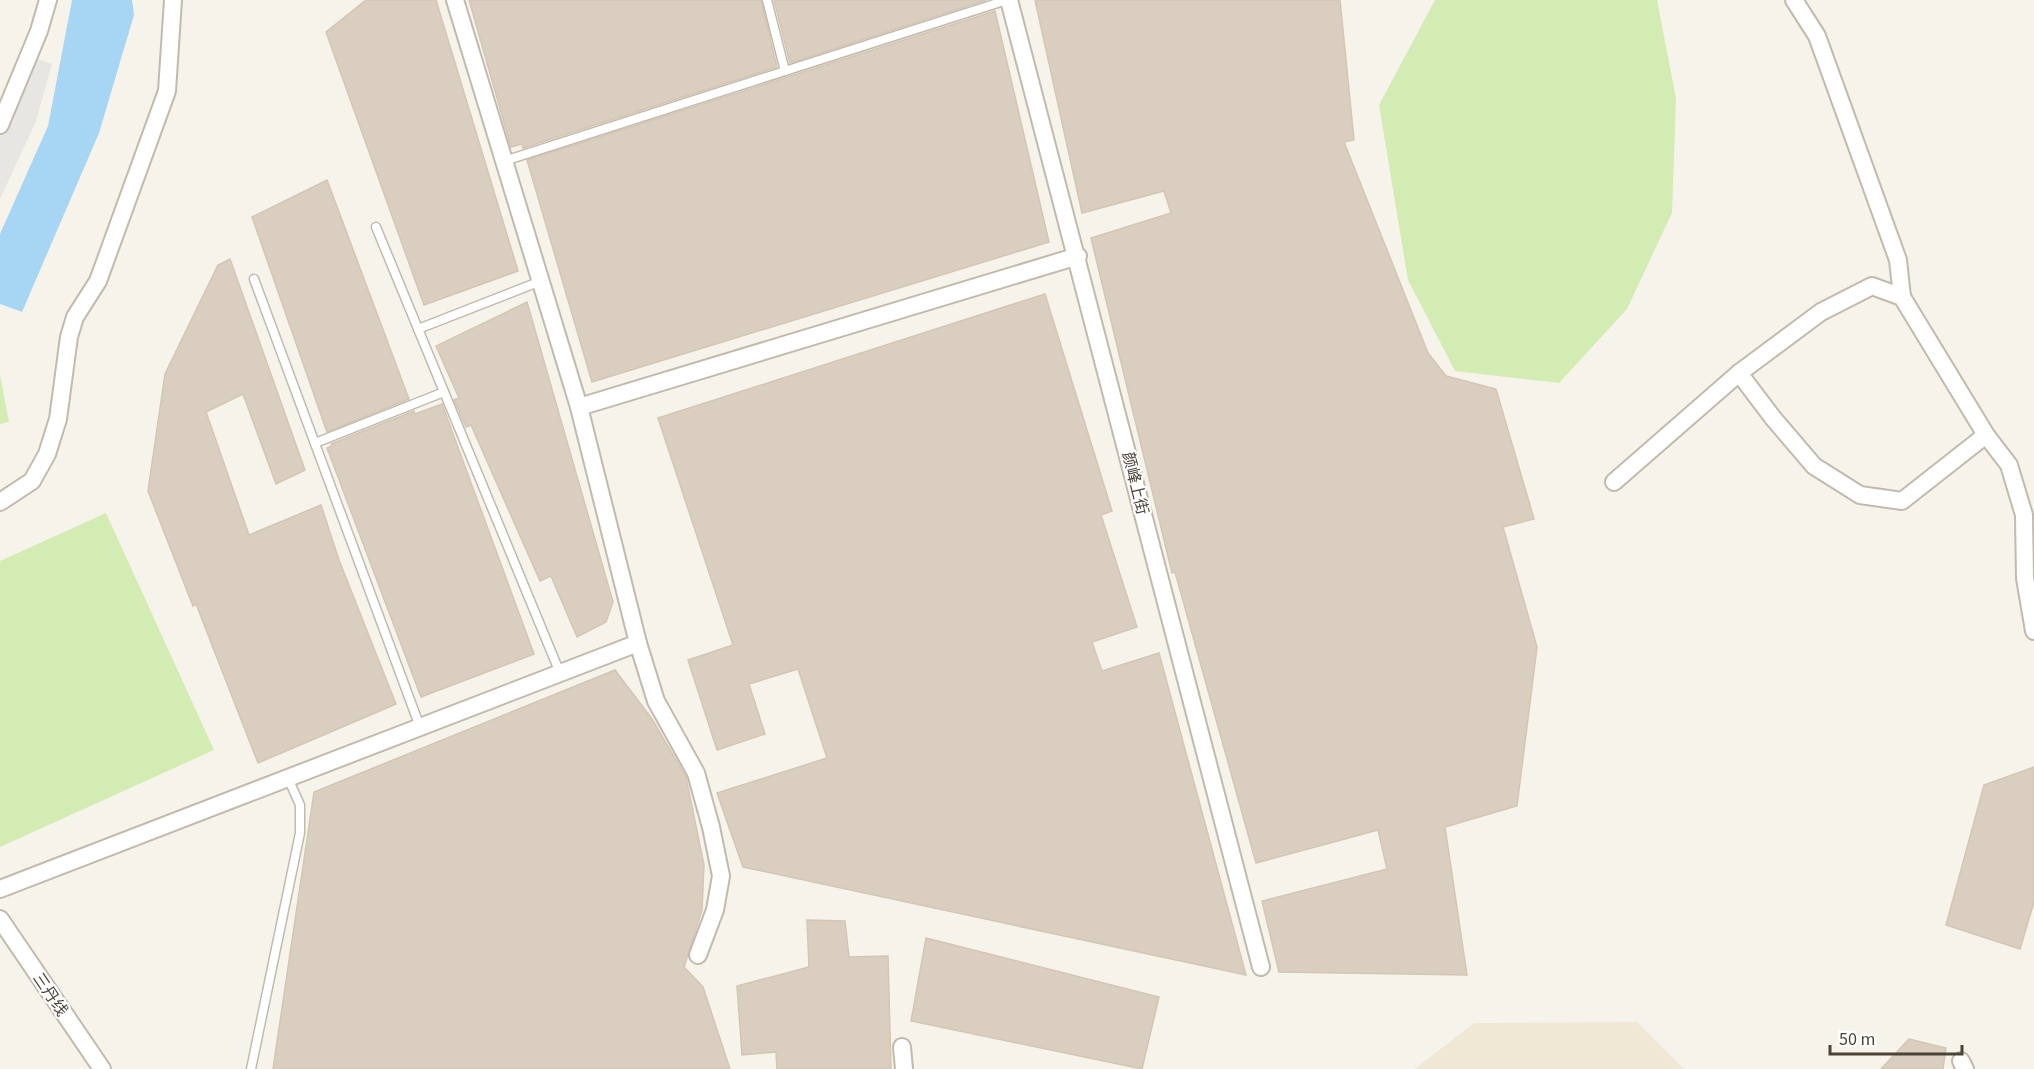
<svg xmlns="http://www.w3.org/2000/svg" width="2034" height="1069" font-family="'Source Sans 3','Noto Sans SC',sans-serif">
	<rect width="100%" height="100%" fill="#f6f3eb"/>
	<polygon fill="#f0e7d5" points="1637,1022 1684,1069 1415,1069 1474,1023"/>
	<g fill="#d3ecb3">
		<polygon points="1435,0 1657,0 1676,98 1672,213 1627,309 1559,383 1455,371 1408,280 1379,105"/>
		<polygon points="0,375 9,422 0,424"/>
		<polygon points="106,513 214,750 0,847 0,561"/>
	</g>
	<polygon fill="#e8e6e3" points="24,54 52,64 36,121 0,199 0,106"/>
	<polygon fill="#a6d6f4" points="72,0 132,0 134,15 99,133 22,312 0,304 0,234 48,126"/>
	<g fill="#d9cec0" stroke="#d4c6b3" stroke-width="1.5">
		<polygon points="366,0 436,0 518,271 424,305 326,32"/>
		<polygon points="469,0 761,0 777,67 523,148 522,144 511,147"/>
		<polygon points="774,0 986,0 790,63"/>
		<polygon points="1035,0 1340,0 1354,140 1344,142 1428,353 1446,376 1496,389 1534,519 1503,527 1537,647 1517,806 1445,827 1467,975 1279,972 1262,901 1387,869 1378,830 1256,863 1175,572 1172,573 1091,238 1171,213 1164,191 1082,213"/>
		<polygon points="995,11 1049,242 592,382 527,160"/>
		<polygon points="327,180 409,399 327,432 252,217"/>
		<polygon points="230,259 305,470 276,484 243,394 206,412 249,535 321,505 339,560 396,704 258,763 196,604 193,606 148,491 165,374 218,265"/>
		<polygon points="1045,294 1112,511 1101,515 1137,627 1092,642 1102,671 1159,653 1246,975 743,867 717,793 827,758 798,669 749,684 765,734 717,750 688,660 733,645 658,418"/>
		<polygon points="527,302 613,602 606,622 577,637 551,576 540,581 471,425 466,427 454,400 459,398 436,346"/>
		<polygon points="442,404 534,654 421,697 327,448 332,446 331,444 414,411 415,414"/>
		<polygon points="615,670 652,719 686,777 704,865 702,910 684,967 703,987 730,1069 273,1069 314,792"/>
		<polygon points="2034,767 2034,902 2020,949 1946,925 1984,785"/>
		<polygon points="807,920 845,921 849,957 888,956 891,1069 777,1069 776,1052 742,1055 737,986 809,967"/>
		<polygon points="926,938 1159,997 1142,1069 911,1021"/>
		<polygon points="1909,1039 1946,1048 1943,1069 1881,1069"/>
	</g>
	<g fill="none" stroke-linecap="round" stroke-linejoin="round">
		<g stroke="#c2baad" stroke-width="11">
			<g id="service">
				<polyline points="767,0 785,71"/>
				<polyline points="504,161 1007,0"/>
				<polyline points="376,227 560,673"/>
				<polyline points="254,279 420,727"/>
				<polyline points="418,329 541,281"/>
				<polyline points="315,443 444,392"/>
				<polyline points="251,1069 300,833 300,805 288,778"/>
			</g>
		</g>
		<g stroke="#c2baad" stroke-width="20">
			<g id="minor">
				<polyline points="455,0 579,407"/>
				<polyline points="1009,0 1261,967"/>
				<polyline points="1794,0 1817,36 1898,260 1902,297"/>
				<polyline points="0,125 39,31 48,0"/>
				<polyline points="1739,373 1773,418 1814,466 1860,495 1902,501 1986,435"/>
				<polyline points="1614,482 1739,373 1821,312 1872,286 1902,297 1986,435 2009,465 2024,515 2025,578 2034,631"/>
				<polyline points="0,502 32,481 47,454 58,419 69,337 75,317 98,281 167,91 173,0"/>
				<polyline points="0,889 638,643"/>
				<polyline points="0,919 102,1069"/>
				<polyline points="698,955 715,910 721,876 711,827 696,773 656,701 638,643 579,407 1078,256"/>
				<polyline points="902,1047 904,1069"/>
				<polyline points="1961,1061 1965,1069"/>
			</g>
		</g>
		<use href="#service" stroke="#fff" stroke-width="8"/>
		<use href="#minor" stroke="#fff" stroke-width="16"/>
	</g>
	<g text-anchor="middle" stroke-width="4.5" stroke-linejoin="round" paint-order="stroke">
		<g font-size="16" fill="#4b4338" stroke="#fff">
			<text transform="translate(1136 483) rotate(76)" y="6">颜峰上街</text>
			<text transform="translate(51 994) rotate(56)" y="6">三丹线</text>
		</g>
	</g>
	<path d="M1830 1045v9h132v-9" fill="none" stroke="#4b4338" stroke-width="3"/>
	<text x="1839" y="1045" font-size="18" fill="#4b4338" stroke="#ffffff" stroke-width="4.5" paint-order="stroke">50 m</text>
</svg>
